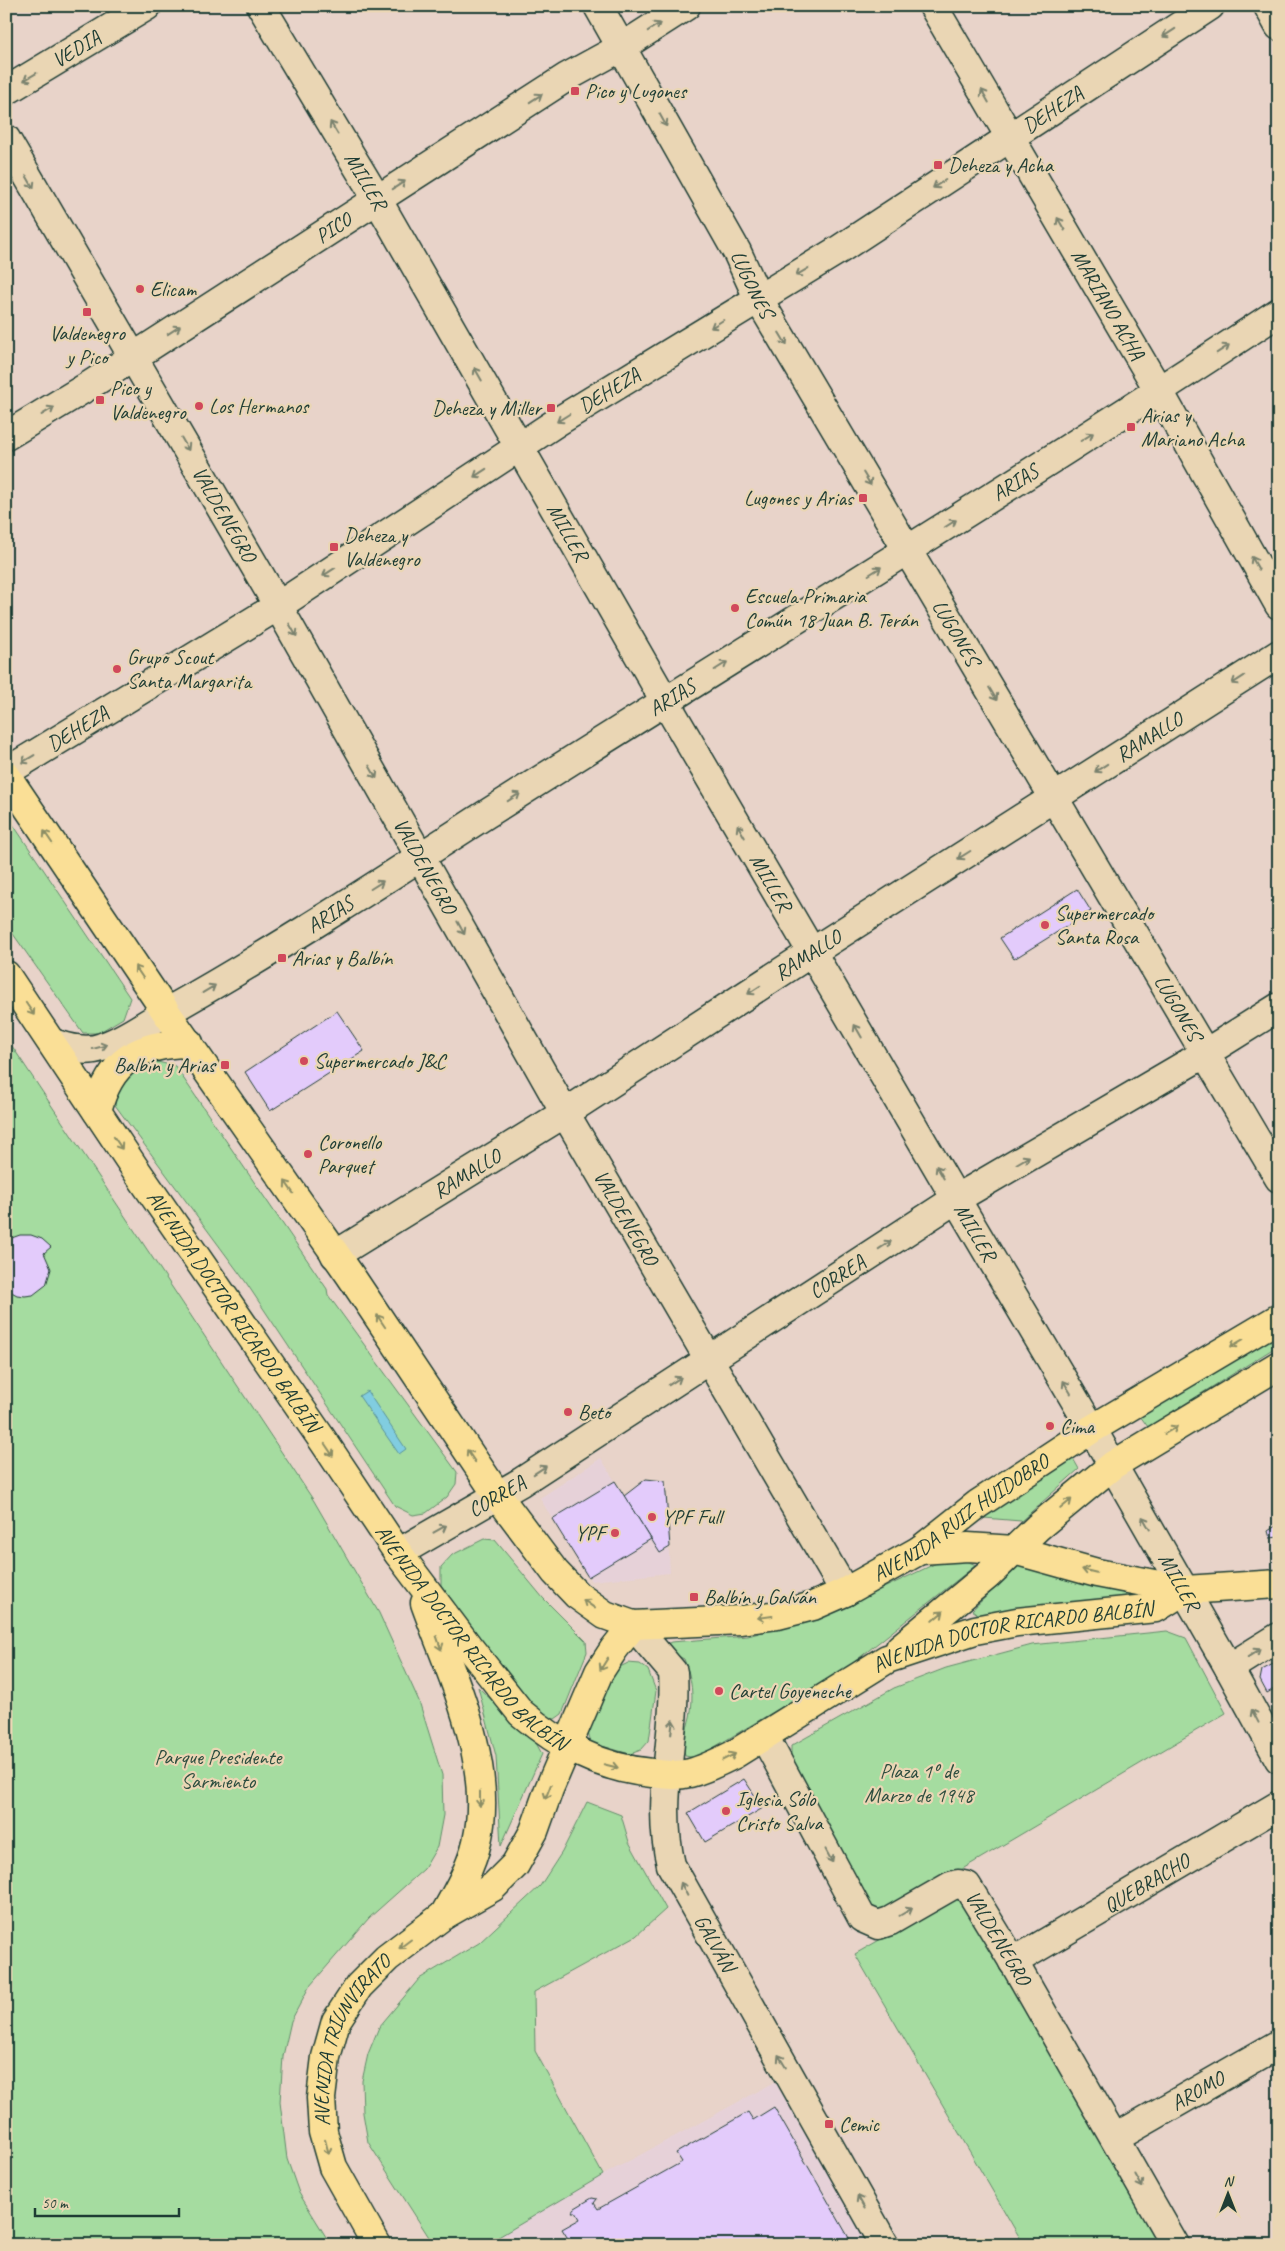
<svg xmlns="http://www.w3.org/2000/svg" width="1285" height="2251" font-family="Caveat,sans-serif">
	<rect width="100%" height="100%" fill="#e8d3c9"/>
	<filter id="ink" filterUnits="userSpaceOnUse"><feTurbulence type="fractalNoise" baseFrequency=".02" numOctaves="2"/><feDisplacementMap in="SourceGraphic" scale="10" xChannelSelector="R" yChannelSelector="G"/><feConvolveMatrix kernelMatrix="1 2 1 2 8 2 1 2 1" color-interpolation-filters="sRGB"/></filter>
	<g filter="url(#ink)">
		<g fill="#e6d1d8">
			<polygon points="601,1458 624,1496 646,1479 665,1481 670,1573 591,1581 552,1519 540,1498"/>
			<polygon points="775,2082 868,2245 485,2245 603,2175"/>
		</g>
		<g fill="#a5dca0" stroke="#628c6a">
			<polygon points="6,814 130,998 123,1018 98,1033 83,1033 6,924"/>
			<polygon points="6,1037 314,1501 379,1613 419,1701 442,1775 443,1815 437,1847 424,1869 369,1918 309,1987 291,2021 283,2056 280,2102 287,2159 299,2193 331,2245 6,2245"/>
			<polygon points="153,1061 175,1066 327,1289 328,1295 457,1472 456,1484 447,1497 426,1513 413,1515 395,1506 245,1281 115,1105 117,1083"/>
			<polygon points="1279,1329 1279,1345 1148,1427 1140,1416"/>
			<polygon points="1071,1455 1079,1469 1021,1521 984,1518 982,1512"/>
			<path d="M484,1539L495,1540L543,1598L586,1641L587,1652L562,1714L555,1719C522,1714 462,1614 441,1585V1567L452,1555Z"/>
			<path d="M964,1560L976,1565L844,1670L696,1758L685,1756C682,1742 687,1730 690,1717C694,1696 692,1679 684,1659L668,1651L665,1645L671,1642L748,1636L828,1614L941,1561Z"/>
			<polygon points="1019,1565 1150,1599 979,1615 972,1610"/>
			<polygon points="1167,1631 1186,1638 1226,1713 893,1910 877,1910 868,1903 791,1757 791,1746 894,1688 946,1668 1032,1645"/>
			<polygon points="628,1663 640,1664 648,1670 656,1691 649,1741 641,1750 630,1754 591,1743 588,1733 616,1669"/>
			<polygon points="478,1687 536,1743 542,1754 501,1846 496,1756"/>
			<polygon points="587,1802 621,1815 629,1842 666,1909 636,1936 534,1992 535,2051 603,2175 485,2245 434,2245 368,2142 363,2113 362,2081 368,2054 379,2027 419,1979 479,1943 540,1886 562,1852"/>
			<polygon points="959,1898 966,1902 1165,2245 1024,2245 855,1954 951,1899"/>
		</g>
		<polygon fill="#81cde0" stroke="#5a939b" points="367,1391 406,1449 399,1454 359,1396"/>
		<g fill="#e3cbfb" stroke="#1f3d34">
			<polygon points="1077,889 1091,911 1014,959 1000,938"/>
			<polygon points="337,1011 364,1051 270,1111 245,1072"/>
			<polygon points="20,1235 31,1235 42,1239 51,1247 44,1253 51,1269 46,1285 33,1295 25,1296 17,1295 6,1289 6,1240"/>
			<polygon points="646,1479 665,1481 670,1547 660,1553 624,1496"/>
			<polygon points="615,1481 651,1539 588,1577 552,1519"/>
			<polygon points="1279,1524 1279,1537 1270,1538 1268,1531"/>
			<polygon points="1279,1661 1279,1686 1267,1693 1260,1680 1262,1670"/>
			<polygon points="744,1779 763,1808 705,1842 688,1813"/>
			<polygon points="774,2107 853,2245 572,2245 562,2229 580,2219 576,2212 572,2212 575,2208 592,2198 597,2199 594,2203 598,2209 682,2162 676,2153 748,2112 753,2120"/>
		</g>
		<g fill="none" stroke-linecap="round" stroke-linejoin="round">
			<g stroke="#1f3d34" stroke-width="31">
				<g id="minor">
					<path id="s1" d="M261,6L377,199L665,701L956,1199L1092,1429L1229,1668L1279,1759"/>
					<path id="s2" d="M598,6L737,252L758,298L1279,1178"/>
					<path id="s3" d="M933,6L1159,391L1279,605"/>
					<polyline points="1268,6 1279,26"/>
					<path id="s4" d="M6,91L147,6"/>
					<path id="s5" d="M6,139L278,606L565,1113L845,1592"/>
					<path id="s6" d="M6,436L90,385L567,77L622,47L686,6"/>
					<path id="s7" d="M6,772L278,606L557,422L840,249L1210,6"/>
					<path id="s8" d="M53,1043C69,1048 86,1053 102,1047C125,1040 145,1024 165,1013C275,951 380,883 485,815C749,647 1017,485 1279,312"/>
					<path id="s9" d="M335,1255L565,1113L812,952L1279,654"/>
					<path id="s10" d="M398,1553L521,1482L956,1199L1204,1054L1279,1007"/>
					<path id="s11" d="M633,1625L673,1672C677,1737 655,1800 671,1865L885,2245"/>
					<polyline points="1229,1668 1279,1637"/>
					<path id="s12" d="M764,1736L862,1918L878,1925L890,1921L951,1886L958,1884L967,1886L1017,1968L1175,2245"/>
					<path id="s13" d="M1013,1962L1279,1805"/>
					<path id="s14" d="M1115,2138L1279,2044"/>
				</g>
			</g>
			<g stroke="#1f3d34" stroke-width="31">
				<g id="major">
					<path id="s15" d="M6,775L166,1012L350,1275L498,1496L555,1572L577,1595L605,1615L633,1625L741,1620L778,1615L813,1606L845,1592L920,1550L978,1504L1092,1429L1279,1318"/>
					<path id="s16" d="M6,975L134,1167L324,1442L398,1553L468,1646L521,1713C560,1746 600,1768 652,1773C664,1775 678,1776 690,1773C705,1769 719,1762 733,1755L887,1659L975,1630L1017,1622L1156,1608L1185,1590"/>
					<path d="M97,1111C110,1060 138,1044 189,1043"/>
					<polyline points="920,1550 968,1547 1014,1550 1097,1573 1185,1590 1279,1584"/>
					<path d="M425,1603C451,1676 495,1762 477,1842C471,1868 457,1892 444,1915"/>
					<polyline points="900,1648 988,1575 1038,1527 1113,1465 1279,1365"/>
					<path id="s17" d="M377,2245L333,2167L323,2132L321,2098L326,2057L336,2021L359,1986L387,1958L444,1915L493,1887L515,1865L534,1831L549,1789L599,1672L614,1649L633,1625"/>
				</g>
			</g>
			<use href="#minor" stroke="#ead6b4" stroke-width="28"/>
			<use href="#major" stroke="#fadf96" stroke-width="28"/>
		</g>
		<defs><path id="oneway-shaft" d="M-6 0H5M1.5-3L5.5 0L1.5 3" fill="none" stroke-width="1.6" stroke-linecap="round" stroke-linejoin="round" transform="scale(1.25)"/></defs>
		<g stroke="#7a826e">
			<use href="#oneway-shaft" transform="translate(654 27) rotate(-33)"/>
			<use href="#oneway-shaft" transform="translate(1169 33) rotate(147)"/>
			<use href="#oneway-shaft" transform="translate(30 77) rotate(149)"/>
			<use href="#oneway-shaft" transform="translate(985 96) rotate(-120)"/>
			<use href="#oneway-shaft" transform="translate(536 98) rotate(-33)"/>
			<use href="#oneway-shaft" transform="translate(663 120) rotate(61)"/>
			<use href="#oneway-shaft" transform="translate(334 128) rotate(-121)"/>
			<use href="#oneway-shaft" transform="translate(30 182) rotate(60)"/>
			<use href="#oneway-shaft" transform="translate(939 184) rotate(148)"/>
			<use href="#oneway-shaft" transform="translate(399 185) rotate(-33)"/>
			<use href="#oneway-shaft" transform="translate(1061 224) rotate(-120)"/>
			<use href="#oneway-shaft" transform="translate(802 272) rotate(149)"/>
			<use href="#oneway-shaft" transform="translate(717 324) rotate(148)"/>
			<use href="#oneway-shaft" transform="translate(174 330) rotate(-33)"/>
			<use href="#oneway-shaft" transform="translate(783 339) rotate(59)"/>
			<use href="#oneway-shaft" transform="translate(1223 349) rotate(-33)"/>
			<use href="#oneway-shaft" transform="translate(478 374) rotate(-120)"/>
			<use href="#oneway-shaft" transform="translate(48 411) rotate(-31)"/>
			<use href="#oneway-shaft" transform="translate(563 418) rotate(148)"/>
			<use href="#oneway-shaft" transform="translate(1087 437) rotate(-32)"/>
			<use href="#oneway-shaft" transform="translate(185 444) rotate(60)"/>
			<use href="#oneway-shaft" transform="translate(480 473) rotate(147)"/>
			<use href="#oneway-shaft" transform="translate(867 479) rotate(59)"/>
			<use href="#oneway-shaft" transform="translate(950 524) rotate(-32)"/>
			<use href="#oneway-shaft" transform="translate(1255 563) rotate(-119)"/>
			<use href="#oneway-shaft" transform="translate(875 571) rotate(-32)"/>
			<use href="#oneway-shaft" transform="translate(329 572) rotate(147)"/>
			<use href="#oneway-shaft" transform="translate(293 630) rotate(60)"/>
			<use href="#oneway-shaft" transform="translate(721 666) rotate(-32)"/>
			<use href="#oneway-shaft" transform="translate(1238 680) rotate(147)"/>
			<use href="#oneway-shaft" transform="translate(993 694) rotate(59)"/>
			<use href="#oneway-shaft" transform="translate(28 759) rotate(149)"/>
			<use href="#oneway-shaft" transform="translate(1101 768) rotate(147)"/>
			<use href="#oneway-shaft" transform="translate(373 772) rotate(60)"/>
			<use href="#oneway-shaft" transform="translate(514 797) rotate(-33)"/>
			<use href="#oneway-shaft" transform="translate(741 831) rotate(-120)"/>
			<use href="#oneway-shaft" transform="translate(964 855) rotate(148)"/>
			<use href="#oneway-shaft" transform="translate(377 885) rotate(-32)"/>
			<use href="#oneway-shaft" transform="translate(461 928) rotate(61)"/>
			<use href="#oneway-shaft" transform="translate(209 989) rotate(-31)"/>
			<use href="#oneway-shaft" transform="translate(754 990) rotate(147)"/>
			<use href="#oneway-shaft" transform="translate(858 1031) rotate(-120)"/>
			<use href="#oneway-shaft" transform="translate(100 1047) rotate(-15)"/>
			<use href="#oneway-shaft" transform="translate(1023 1160) rotate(-30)"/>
			<use href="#oneway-shaft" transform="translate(940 1172) rotate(-120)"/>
			<use href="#oneway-shaft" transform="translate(885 1245) rotate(-33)"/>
			<use href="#oneway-shaft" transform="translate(675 1381) rotate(-33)"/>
			<use href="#oneway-shaft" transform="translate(1067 1387) rotate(-121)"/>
			<use href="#oneway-shaft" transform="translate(540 1470) rotate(-33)"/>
			<use href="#oneway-shaft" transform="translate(1146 1523) rotate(-120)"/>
			<use href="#oneway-shaft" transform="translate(440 1529) rotate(-29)"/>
			<use href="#oneway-shaft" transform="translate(1254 1653) rotate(-33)"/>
			<use href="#oneway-shaft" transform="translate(1255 1716) rotate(-118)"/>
			<use href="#oneway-shaft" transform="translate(672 1727) rotate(-83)"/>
			<use href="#oneway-shaft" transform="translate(829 1856) rotate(62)"/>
			<use href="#oneway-shaft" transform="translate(684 1889) rotate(-117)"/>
			<use href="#oneway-shaft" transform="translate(906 1912) rotate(-30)"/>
			<use href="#oneway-shaft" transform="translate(782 2061) rotate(-121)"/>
			<use href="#oneway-shaft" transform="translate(1139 2181) rotate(61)"/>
			<use href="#oneway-shaft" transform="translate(861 2202) rotate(-119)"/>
		</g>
		<g stroke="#8c8e65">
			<use href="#oneway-shaft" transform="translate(48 837) rotate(-124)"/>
			<use href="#oneway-shaft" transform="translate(139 972) rotate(-124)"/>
			<use href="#oneway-shaft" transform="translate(30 1009) rotate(56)"/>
			<use href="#oneway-shaft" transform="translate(118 1143) rotate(56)"/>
			<use href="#oneway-shaft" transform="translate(289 1187) rotate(-125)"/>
			<use href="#oneway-shaft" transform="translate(381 1321) rotate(-124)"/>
			<use href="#oneway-shaft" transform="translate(1237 1343) rotate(149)"/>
			<use href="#oneway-shaft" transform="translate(1171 1430) rotate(-31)"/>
			<use href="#oneway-shaft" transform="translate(329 1450) rotate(56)"/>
			<use href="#oneway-shaft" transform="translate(471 1456) rotate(-124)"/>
			<use href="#oneway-shaft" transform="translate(1066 1504) rotate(-40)"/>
			<use href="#oneway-shaft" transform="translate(1089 1571) rotate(-166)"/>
			<use href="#oneway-shaft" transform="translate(589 1604) rotate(-144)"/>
			<use href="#oneway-shaft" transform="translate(938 1616) rotate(-40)"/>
			<use href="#oneway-shaft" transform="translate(765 1617) rotate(172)"/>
			<use href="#oneway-shaft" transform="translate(439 1643) rotate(71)"/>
			<use href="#oneway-shaft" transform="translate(604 1664) rotate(122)"/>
			<use href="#oneway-shaft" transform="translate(729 1757) rotate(-27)"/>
			<use href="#oneway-shaft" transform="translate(611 1766) rotate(14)"/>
			<use href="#oneway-shaft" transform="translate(548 1792) rotate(111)"/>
			<use href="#oneway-shaft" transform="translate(480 1799) rotate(90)"/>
			<use href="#oneway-shaft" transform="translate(405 1944) rotate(143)"/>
			<use href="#oneway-shaft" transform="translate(327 2147) rotate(75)"/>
		</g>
	</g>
	<g fill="#d1495b" stroke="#ead6b4" stroke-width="2">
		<rect x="570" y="86" width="10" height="10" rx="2.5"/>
		<rect x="933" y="160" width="10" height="10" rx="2.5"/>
		<circle cx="140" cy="289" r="5"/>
		<rect x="82" y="307" width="10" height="10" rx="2.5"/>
		<rect x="95" y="395" width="10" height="10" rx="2.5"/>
		<circle cx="199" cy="406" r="5"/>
		<rect x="546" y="403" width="10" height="10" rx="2.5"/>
		<rect x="1126" y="422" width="10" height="10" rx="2.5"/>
		<rect x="858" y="493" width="10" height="10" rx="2.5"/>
		<rect x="329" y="542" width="10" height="10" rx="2.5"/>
		<circle cx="735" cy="608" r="5"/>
		<circle cx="117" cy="669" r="5"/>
		<circle cx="1045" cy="925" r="5"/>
		<rect x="277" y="953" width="10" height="10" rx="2.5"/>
		<circle cx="304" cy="1061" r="5"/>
		<rect x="220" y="1060" width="10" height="10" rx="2.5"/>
		<circle cx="308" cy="1154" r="5"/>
		<circle cx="568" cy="1412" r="5"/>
		<circle cx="1050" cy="1426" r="5"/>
		<circle cx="652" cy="1517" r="5"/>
		<circle cx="615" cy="1533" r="5"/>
		<rect x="689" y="1592" width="10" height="10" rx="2.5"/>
		<circle cx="719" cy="1691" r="5"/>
		<circle cx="726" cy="1811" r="5"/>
		<rect x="824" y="2119" width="10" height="10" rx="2.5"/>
	</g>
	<g text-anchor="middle" stroke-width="4.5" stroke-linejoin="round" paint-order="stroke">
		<g font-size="21" fill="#1f3d34" stroke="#ead6b4">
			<text dy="7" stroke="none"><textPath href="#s4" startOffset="82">VEDIA</textPath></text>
			<text dy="7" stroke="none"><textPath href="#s7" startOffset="1239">DEHEZA</textPath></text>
			<text dy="7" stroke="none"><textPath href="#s1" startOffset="204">MILLER</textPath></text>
			<text dy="7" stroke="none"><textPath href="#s6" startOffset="388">PICO</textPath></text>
			<text dy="7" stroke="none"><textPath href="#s2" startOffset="318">LUGONES</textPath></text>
			<text dy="7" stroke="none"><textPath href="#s3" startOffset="346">MARIANO ACHA</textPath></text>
			<text dy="7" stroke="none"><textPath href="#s7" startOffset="714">DEHEZA</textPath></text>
			<text dy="7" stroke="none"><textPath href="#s8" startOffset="1124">ARIAS</textPath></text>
			<text dy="7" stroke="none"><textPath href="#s5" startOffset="434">VALDENEGRO</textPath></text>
			<text dy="7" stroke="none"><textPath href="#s1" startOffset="609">MILLER</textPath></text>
			<text dy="7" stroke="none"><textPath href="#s2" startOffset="722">LUGONES</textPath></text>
			<text dy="7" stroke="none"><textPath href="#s8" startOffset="719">ARIAS</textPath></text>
			<text dy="7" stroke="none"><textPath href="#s7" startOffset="84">DEHEZA</textPath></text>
			<text dy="7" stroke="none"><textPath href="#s9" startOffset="965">RAMALLO</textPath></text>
			<text dy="7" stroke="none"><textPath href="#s5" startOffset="839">VALDENEGRO</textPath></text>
			<text dy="7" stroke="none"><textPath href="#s1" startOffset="1014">MILLER</textPath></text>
			<text dy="7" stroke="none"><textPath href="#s8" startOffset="314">ARIAS</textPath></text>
			<text dy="7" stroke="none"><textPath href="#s9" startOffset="560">RAMALLO</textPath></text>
			<text dy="7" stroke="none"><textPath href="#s2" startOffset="1158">LUGONES</textPath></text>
			<text dy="7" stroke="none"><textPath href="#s9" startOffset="155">RAMALLO</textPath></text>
			<text dy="7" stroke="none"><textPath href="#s5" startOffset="1244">VALDENEGRO</textPath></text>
			<text dy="7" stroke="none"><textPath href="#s1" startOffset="1419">MILLER</textPath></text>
			<text dy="7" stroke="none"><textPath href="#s10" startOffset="519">CORREA</textPath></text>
			<text dy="7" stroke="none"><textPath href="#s16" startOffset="406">AVENIDA DOCTOR RICARDO BALBÍN</textPath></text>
			<text dy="7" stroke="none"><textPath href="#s10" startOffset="114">CORREA</textPath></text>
			<text dy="7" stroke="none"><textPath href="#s15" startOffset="1418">AVENIDA RUIZ HUIDOBRO</textPath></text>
			<text dy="7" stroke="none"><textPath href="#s1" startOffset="1824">MILLER</textPath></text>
			<text dy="7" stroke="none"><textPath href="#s16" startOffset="811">AVENIDA DOCTOR RICARDO BALBÍN</textPath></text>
			<text dy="7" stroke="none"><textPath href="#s16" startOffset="1441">AVENIDA DOCTOR RICARDO BALBÍN</textPath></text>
			<text dy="7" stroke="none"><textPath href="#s13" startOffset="155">QUEBRACHO</textPath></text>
			<text dy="7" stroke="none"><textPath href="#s12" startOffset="384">VALDENEGRO</textPath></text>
			<text dy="7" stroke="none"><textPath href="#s11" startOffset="345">GALVÁN</textPath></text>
			<text dy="7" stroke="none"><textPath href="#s17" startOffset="226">AVENIDA TRIUNVIRATO</textPath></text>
			<text dy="7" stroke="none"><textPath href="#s14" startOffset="95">AROMO</textPath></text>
		</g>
		<g font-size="21" fill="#1f3d34" stroke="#ead6b4" text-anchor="start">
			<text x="585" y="98">Pico y Lugones</text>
			<text x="948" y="172">Deheza y Acha</text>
			<text x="150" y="296">Elicam</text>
			<text x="87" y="340" text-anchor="middle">Valdenegro<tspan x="87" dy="24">y Pico</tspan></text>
			<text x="110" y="395">Pico y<tspan x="110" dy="24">Valdenegro</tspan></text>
			<text x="209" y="413">Los Hermanos</text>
			<text x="541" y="415" text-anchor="end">Deheza y Miller</text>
			<text x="1141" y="422">Arias y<tspan x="1141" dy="24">Mariano Acha</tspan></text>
			<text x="853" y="505" text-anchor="end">Lugones y Arias</text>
			<text x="344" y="542">Deheza y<tspan x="344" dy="24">Valdenegro</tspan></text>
			<text x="745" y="603">Escuela Primaria<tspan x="745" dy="24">Común 18 Juan B. Terán</tspan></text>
			<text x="127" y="664">Grupo Scout<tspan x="127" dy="24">Santa Margarita</tspan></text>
			<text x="1055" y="920">Supermercado<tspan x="1055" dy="24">Santa Rosa</tspan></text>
			<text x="292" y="965">Arias y Balbín</text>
			<text x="314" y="1068">Supermercado J&amp;C</text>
			<text x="215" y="1072" text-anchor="end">Balbín y Arias</text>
			<text x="318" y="1149">Coronello<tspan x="318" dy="24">Parquet</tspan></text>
			<text x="578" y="1419">Beto</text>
			<text x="1060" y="1433">Cima</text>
			<text x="662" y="1524">YPF Full</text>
			<text x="605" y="1540" text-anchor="end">YPF</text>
			<text x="704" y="1604">Balbín y Galván</text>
			<text x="729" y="1698">Cartel Goyeneche</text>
			<text x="736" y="1806">Iglesia Sólo<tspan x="736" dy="24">Cristo Salva</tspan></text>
			<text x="839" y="2131">Cemic</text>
		</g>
		<g font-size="21" fill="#2c4d3f" stroke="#ead6b4">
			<text x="218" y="1764">Parque Presidente<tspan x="218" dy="24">Sarmiento</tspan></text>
			<text x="919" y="1778">Plaza 1º de<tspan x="919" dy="24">Marzo de 1948</tspan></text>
		</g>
	</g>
	<rect width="1285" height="2251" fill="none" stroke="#ead6b4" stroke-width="25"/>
	<rect x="12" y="12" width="1260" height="2226" fill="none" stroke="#1f3d34" stroke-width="2" filter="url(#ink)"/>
	<g transform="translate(1228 2194)" stroke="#ead6b4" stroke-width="4" paint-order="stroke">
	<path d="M0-4L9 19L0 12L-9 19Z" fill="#1f3d34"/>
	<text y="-8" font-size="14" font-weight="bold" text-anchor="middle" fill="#1f3d34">N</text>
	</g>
	<path d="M35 2208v8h144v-8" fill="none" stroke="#1f3d34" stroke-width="2.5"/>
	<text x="42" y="2208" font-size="15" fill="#1f3d34" stroke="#ead6b4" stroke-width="4" paint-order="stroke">50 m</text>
</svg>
